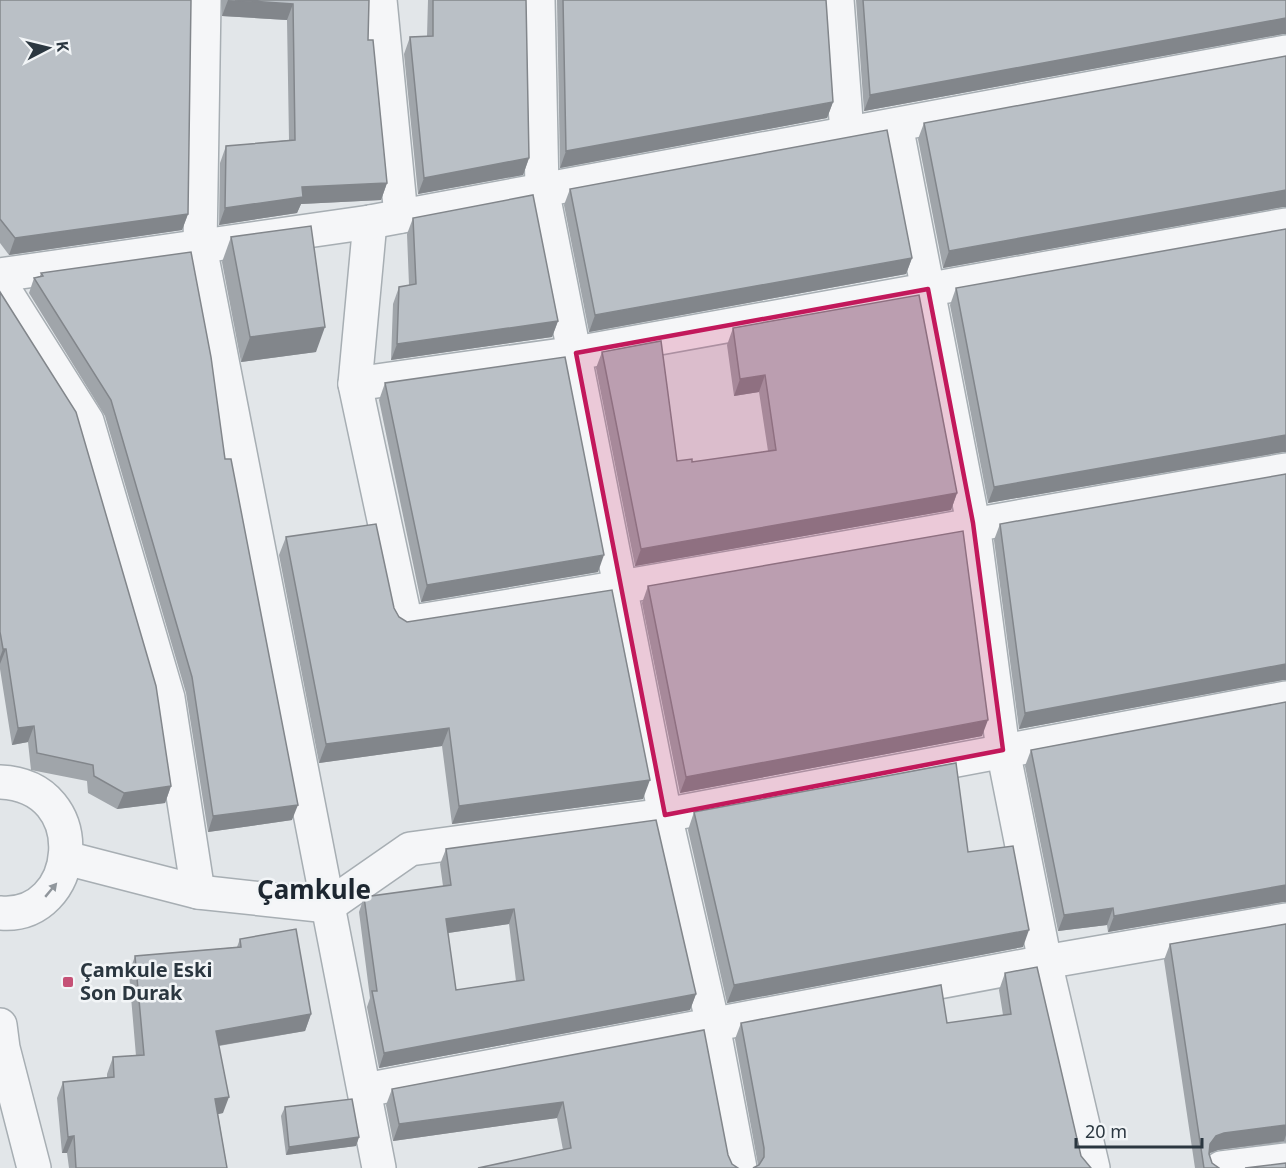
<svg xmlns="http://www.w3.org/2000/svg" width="1286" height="1168" font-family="'Noto Sans',sans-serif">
	<rect width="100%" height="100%" fill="#e2e6e9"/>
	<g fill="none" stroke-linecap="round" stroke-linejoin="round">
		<g stroke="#a7aeb3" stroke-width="36">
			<g id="minor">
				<polyline points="204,0 200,247 379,1168"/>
				<polyline points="380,0 401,216"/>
				<polyline points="538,0 542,189 665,815 713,1025 740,1168"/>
				<polyline points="837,0 847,133"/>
				<polyline points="896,125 973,523 1003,750 1045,962 1093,1168"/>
				<path d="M370,222L355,384L406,623C700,576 992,520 1286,470"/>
				<polyline points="0,275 370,222 1286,52"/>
				<polyline points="0,283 87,421 168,698 198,892"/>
				<polyline points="355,384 576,353 1286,225"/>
				<path d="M0,782C95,786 80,920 0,913"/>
				<polyline points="66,858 198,892 328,906 410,849 665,815 1286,698"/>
				<polyline points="0,1025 3,1048 34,1168"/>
				<polyline points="365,1090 1045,962 1286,920"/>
				<polyline points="1221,1168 1286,1160"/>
			</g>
		</g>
		<use href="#minor" stroke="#f5f6f8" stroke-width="33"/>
	</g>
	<g fill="#a0a5aa" fill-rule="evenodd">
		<polygon points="0,0 188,214 182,230 9,255 0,243"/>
		<polygon points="221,0 369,0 368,40 387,183 381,200 301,204 297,213 219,225 220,163 226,146 289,140 287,20 222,16"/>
		<polygon points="428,0 526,0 529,158 523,175 418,194 404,54 410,37 427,36"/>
		<polygon points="557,0 826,0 833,102 827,118 560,168"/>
		<polygon points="856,0 1286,0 1286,34 1283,34 864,111"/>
		<polygon points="924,123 1283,207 943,268 918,139"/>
		<polygon points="570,189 912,258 906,274 589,332 564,205"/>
		<polygon points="413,218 558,321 552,337 391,360 393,304 399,287 409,285 407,234"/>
		<polygon points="231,237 316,352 241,362 222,262"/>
		<polygon points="41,273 225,459 292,820 208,832 186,693 105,416 29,293 34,278 40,276"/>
		<polygon points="956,288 1283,452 988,503 950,305"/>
		<polygon points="0,292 171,786 165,803 117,809 88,793 87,781 31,770 28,742 12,745 0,669"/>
		<polygon points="733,328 957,493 951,510 635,566 596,368 602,352 677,461 692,462 768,451 759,392 734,396 727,345"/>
		<polygon points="385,383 598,572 421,602 379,400"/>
		<polygon points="1000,524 1283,680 1019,729 994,540"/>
		<polygon points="286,537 394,608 399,617 643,799 452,824 442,746 319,763 279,555"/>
		<polygon points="648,586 982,736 680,793 642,603"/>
		<polygon points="1286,702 1286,902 1283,902 1108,932 1107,925 1058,931 1025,766 1031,750"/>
		<polygon points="694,812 1023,947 727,1003 688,830"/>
		<path d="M446,849L696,994L690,1010L379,1068L367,1007L370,998L359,912L364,897L443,886L440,864ZM509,924L516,981L456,990L448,933Z"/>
		<polygon points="1286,924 1286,1142 1218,1150 1210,1153 1209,1155 1212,1163 1219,1168 1195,1168 1164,960 1170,944"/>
		<polygon points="240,939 311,1014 305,1031 219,1046 223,1113 218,1114 227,1168 69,1168 67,1153 62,1153 57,1098 63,1082 107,1078 107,1074 113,1057 136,1056 129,973 135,956 237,947"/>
		<polygon points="1005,973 1081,1156 758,1165 735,1039 741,1023 947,1023 1003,1015 999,990"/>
		<polygon points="704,1030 728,1155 732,1164 563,1150 557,1118 393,1141 386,1105 392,1089"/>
		<polygon points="285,1107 359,1137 356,1146 286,1155 281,1116"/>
	</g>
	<g fill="#82868b">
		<polygon points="228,0 293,4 287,20 222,16"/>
		<polygon points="1286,18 1286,34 1283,34 864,111 870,95"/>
		<polygon points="833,102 827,118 560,168 566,151"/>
		<polygon points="529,158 523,175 418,194 424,178"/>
		<polygon points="387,183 381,200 301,204 297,213 219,225 225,208 302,187"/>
		<polygon points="1286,190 1286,207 1283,207 943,268 949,251"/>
		<polygon points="188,214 182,230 9,255 15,238"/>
		<polygon points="912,258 906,274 589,332 595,315"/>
		<polygon points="558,321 552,337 391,360 397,344"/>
		<polygon points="325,327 316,352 241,362 250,337"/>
		<polygon points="765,375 759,392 734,396 740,379"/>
		<polygon points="1286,435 1286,452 1283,452 988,503 994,487"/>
		<polygon points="957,493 951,510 635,566 641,549"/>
		<polygon points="604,555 598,572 421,602 427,585"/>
		<polygon points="3,649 6,649 0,664 0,657"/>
		<polygon points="1286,664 1286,680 1283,680 1019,729 1025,713"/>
		<polygon points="988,720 982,736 680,793 686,777"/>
		<polygon points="34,726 28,742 12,745 18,728"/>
		<polygon points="449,728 442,746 319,763 326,744"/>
		<polygon points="650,780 643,799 452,824 459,806"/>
		<polygon points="171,786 165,803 117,809 124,793"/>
		<polygon points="298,805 292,820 208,832 213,816"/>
		<polygon points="1286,885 1286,902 1283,902 1108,932 1114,916"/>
		<polygon points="1113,908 1107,925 1058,931 1064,915"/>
		<polygon points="514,909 509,924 441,934 446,919"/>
		<polygon points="1029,930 1023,947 727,1003 734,985"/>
		<polygon points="696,994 690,1010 379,1068 384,1053"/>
		<polygon points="311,1014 305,1031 210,1047 216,1031"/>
		<polygon points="229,1097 223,1113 209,1116 215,1099"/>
		<polygon points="563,1102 557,1118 393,1141 399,1124"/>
		<polygon points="1286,1125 1286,1135 1284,1141 1218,1150 1210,1153 1204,1160 1210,1144 1216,1136 1224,1133"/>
		<polygon points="74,1136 67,1153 62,1153 68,1137"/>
		<polygon points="359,1137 356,1146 286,1155 289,1147"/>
	</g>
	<g fill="#bac0c6" stroke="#82868b" stroke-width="1.5" fill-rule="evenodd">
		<polygon points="0,0 191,0 188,214 15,238 0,219"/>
		<polygon points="235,0 369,0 368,40 373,40 387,183 302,187 303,197 225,208 226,146 295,140 293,4"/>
		<polygon points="433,0 526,0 529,158 424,178 410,37 433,36"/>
		<polygon points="563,0 826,0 833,102 566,151"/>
		<polygon points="863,0 1286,0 1286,18 870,95"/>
		<polygon points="1286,56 1286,190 949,251 924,123"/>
		<polygon points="887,130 912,258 595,315 570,189"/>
		<polygon points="533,195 558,321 397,344 399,287 416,284 413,218"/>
		<polygon points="311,226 325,327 250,337 231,237"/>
		<polygon points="1286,229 1286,435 994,487 956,288"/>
		<polygon points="191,252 211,357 225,459 231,459 298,805 213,816 192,677 111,400 34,278 43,276 41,273"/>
		<polygon points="0,292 76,412 156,686 171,786 124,793 94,776 93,765 37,753 34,726 18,728 6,649 3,649 0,632"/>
		<polygon points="919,295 957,493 641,549 602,352 661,341 677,461 692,459 692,462 776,450 765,375 740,379 733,328"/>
		<polygon points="565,357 604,555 427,585 385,383"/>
		<polygon points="1286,474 1286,664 1025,713 1000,524"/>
		<polygon points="376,524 394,608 399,617 407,622 612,590 650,780 459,806 449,728 326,744 286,537"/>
		<polygon points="963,531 988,720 686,777 648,586"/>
		<polygon points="1286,702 1286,885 1114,916 1113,908 1064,915 1031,750"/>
		<polygon points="956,763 968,852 1013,846 1029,930 734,985 694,812"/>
		<path d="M656,820L696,994L384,1053L372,991H377L364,897L451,885L446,849ZM514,909L524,980L456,990L446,919Z"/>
		<polygon points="1286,924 1286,1125 1224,1133 1216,1136 1210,1144 1209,1154 1212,1163 1219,1168 1204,1168 1170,944"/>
		<polygon points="296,929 311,1014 216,1031 229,1097 215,1099 227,1168 76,1168 74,1136 68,1137 63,1082 114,1077 113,1057 144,1055 135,956 241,947 240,939"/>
		<polygon points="1037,967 1081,1156 1091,1168 753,1168 759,1165 764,1157 764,1148 741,1023 941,985 947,1023 1011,1014 1005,973"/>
		<polygon points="704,1030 728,1155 732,1164 738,1168 478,1168 571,1148 563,1102 399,1124 392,1089"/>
		<polygon points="352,1099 359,1137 289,1147 285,1107"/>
		<polygon points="1286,1163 1286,1168 1245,1168"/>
	</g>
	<defs><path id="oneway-solid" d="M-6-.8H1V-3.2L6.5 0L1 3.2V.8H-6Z" transform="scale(1.5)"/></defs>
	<use fill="#90969c" href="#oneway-solid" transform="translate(51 890) rotate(-50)"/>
	<path fill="#c2185b" fill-opacity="0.2" stroke="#c2185b" stroke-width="4.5" stroke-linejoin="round" d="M928,289L973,523L1003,750L665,815L576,353Z"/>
	<rect fill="#c55176" stroke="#f2f5f7" stroke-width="2" x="62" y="976" width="12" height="12" rx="3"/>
	<g text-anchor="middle" stroke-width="5" stroke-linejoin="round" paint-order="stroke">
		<g font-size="20" font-weight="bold" fill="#2b3740" stroke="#f2f5f7" text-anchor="start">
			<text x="80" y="977">Çamkule Eski<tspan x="80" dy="23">Son Durak</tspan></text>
		</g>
		<g font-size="26" font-weight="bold" fill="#1d2731" stroke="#f2f5f7">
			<text x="314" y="899">Çamkule</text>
		</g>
	</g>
	<g transform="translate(48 48) rotate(83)" stroke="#f2f5f7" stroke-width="4.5" paint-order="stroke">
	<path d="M0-4.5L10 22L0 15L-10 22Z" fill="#2b3740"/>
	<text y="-9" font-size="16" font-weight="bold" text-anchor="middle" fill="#2b3740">K</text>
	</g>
	<path d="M1076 1138v9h126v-9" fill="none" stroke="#2b3740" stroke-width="3"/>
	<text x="1085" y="1138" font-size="18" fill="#2b3740" stroke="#f2f5f7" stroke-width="4.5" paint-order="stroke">20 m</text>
</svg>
